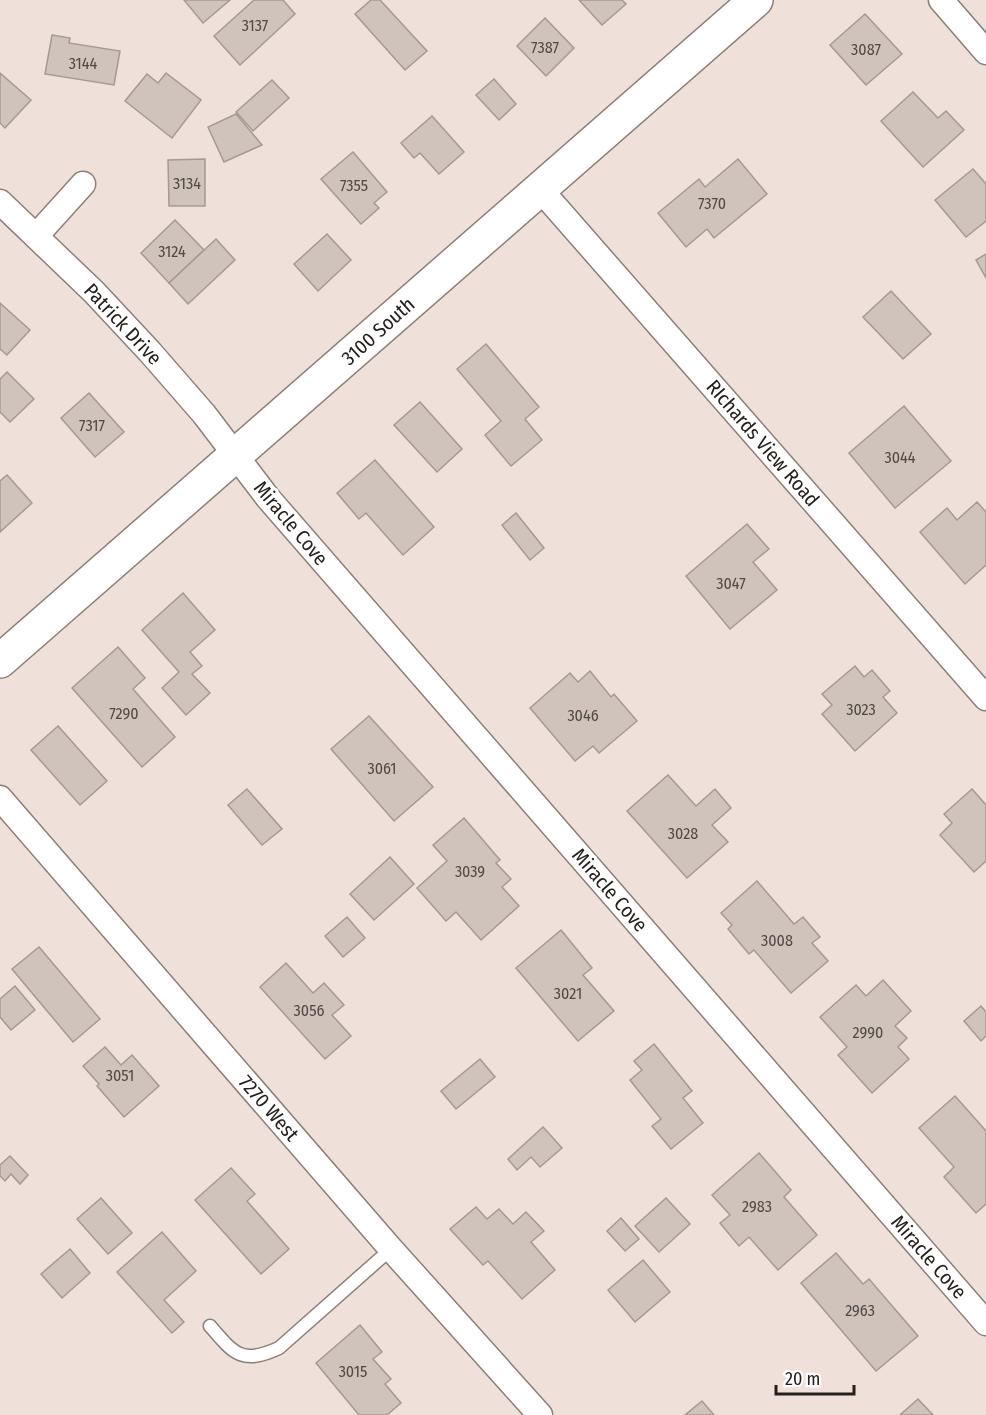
<svg xmlns="http://www.w3.org/2000/svg" width="986" height="1415" font-family="'Fira Sans Condensed',sans-serif">
	<rect width="100%" height="100%" fill="#efe1da"/>
	<g fill="#d0c3bc" stroke="#a69992" stroke-width="1.5">
		<polygon points="184,0 230,0 203,23"/>
		<polygon points="254,0 283,0 295,14 240,65 214,36"/>
		<polygon points="371,0 380,0 427,51 405,70 355,14"/>
		<polygon points="579,0 622,0 626,4 602,25"/>
		<polygon points="865,14 902,54 866,85 830,45"/>
		<polygon points="545,18 574,48 546,76 517,46"/>
		<polygon points="52,35 70,38 69,43 120,51 114,85 45,74"/>
		<polygon points="0,73 31,100 5,128 0,123"/>
		<polygon points="166,73 201,100 172,138 125,101 147,74 158,83"/>
		<polygon points="494,79 516,104 499,120 476,95"/>
		<polygon points="272,80 289,98 253,131 236,112"/>
		<polygon points="913,92 938,118 946,111 964,130 923,167 881,121"/>
		<polygon points="236,114 262,145 224,162 208,127"/>
		<polygon points="432,116 464,152 439,174 420,153 414,158 401,143"/>
		<polygon points="353,152 387,192 374,203 379,208 361,224 321,179"/>
		<polygon points="205,159 205,206 169,206 168,160"/>
		<polygon points="738,159 767,194 714,238 707,229 686,247 658,213 699,179 705,187"/>
		<polygon points="973,169 986,184 986,221 966,237 935,200"/>
		<polygon points="175,220 204,250 169,283 141,253"/>
		<polygon points="327,234 351,260 318,291 294,264"/>
		<polygon points="216,239 235,260 188,304 169,283"/>
		<polygon points="986,254 986,278 976,260"/>
		<polygon points="891,291 931,334 903,359 863,317"/>
		<polygon points="0,303 30,330 7,355 0,349"/>
		<polygon points="486,344 539,407 525,419 542,440 511,466 485,435 501,421 457,369"/>
		<polygon points="7,372 34,399 10,422 0,412 0,379"/>
		<polygon points="89,393 124,432 95,457 61,418"/>
		<polygon points="420,402 462,449 437,472 394,425"/>
		<polygon points="904,406 951,461 895,508 849,453"/>
		<polygon points="375,460 434,527 403,555 366,513 359,519 337,493"/>
		<polygon points="7,475 32,503 0,532 0,481"/>
		<polygon points="977,502 986,512 986,565 965,584 920,532 947,508 957,520"/>
		<polygon points="516,513 544,548 530,560 502,525"/>
		<polygon points="747,524 769,549 753,562 777,590 730,629 686,576"/>
		<polygon points="183,593 215,630 190,652 202,666 192,674 210,693 186,715 162,688 179,672 142,630"/>
		<polygon points="118,647 145,678 133,689 175,737 142,767 72,688"/>
		<polygon points="855,666 864,677 872,670 890,691 883,697 897,713 855,751 822,714 832,705 822,694"/>
		<polygon points="590,671 611,697 614,694 637,721 599,753 593,746 575,761 530,708 570,673 578,682"/>
		<polygon points="369,716 433,787 394,821 331,749"/>
		<polygon points="58,726 107,781 80,805 31,750"/>
		<polygon points="668,775 696,806 715,789 731,808 712,825 728,842 687,878 627,811"/>
		<polygon points="247,789 282,829 262,845 228,805"/>
		<polygon points="972,789 986,805 986,861 974,872 940,835 952,823 944,814"/>
		<polygon points="464,818 500,860 496,863 511,879 502,887 519,906 481,940 456,912 446,921 417,888 447,861 433,845"/>
		<polygon points="390,857 414,884 374,920 350,894"/>
		<polygon points="757,881 794,924 803,917 820,937 812,943 828,961 791,993 754,950 749,954 728,929 732,925 721,913"/>
		<polygon points="347,917 365,938 343,957 325,936"/>
		<polygon points="561,930 592,968 583,975 614,1011 578,1041 516,968"/>
		<polygon points="39,947 100,1019 73,1042 12,969"/>
		<polygon points="286,963 313,993 324,983 344,1005 332,1015 351,1036 325,1059 260,987"/>
		<polygon points="883,980 911,1011 895,1026 907,1038 898,1047 909,1059 872,1093 838,1055 847,1047 820,1017 856,985 866,996"/>
		<polygon points="15,986 35,1010 11,1030 0,1017 0,999"/>
		<polygon points="981,1006 986,1012 986,1036 981,1041 964,1021"/>
		<polygon points="654,1044 692,1091 683,1098 703,1123 671,1149 652,1126 661,1119 630,1080 642,1070 634,1061"/>
		<polygon points="105,1047 121,1065 132,1055 159,1086 124,1117 97,1086 99,1084 83,1066"/>
		<polygon points="480,1059 495,1077 456,1109 441,1091"/>
		<polygon points="955,1096 986,1131 986,1204 976,1213 944,1177 954,1167 919,1128"/>
		<polygon points="543,1127 562,1148 540,1167 531,1157 517,1170 508,1159"/>
		<polygon points="759,1153 791,1190 784,1197 817,1235 778,1270 749,1237 739,1246 720,1223 730,1215 712,1195"/>
		<polygon points="10,1156 28,1175 20,1184 11,1174 5,1181 0,1176 0,1165"/>
		<polygon points="231,1168 255,1194 247,1201 289,1249 261,1274 195,1200"/>
		<polygon points="101,1198 132,1233 108,1254 77,1219"/>
		<polygon points="666,1198 690,1224 659,1252 635,1226"/>
		<polygon points="476,1207 487,1219 499,1209 513,1224 526,1212 544,1231 531,1242 555,1270 522,1299 488,1261 483,1265 450,1229"/>
		<polygon points="621,1218 639,1239 625,1251 607,1231"/>
		<polygon points="162,1232 196,1271 164,1300 184,1322 172,1333 117,1272"/>
		<polygon points="70,1249 90,1273 62,1298 41,1274"/>
		<polygon points="836,1253 863,1284 869,1279 918,1336 876,1371 801,1283"/>
		<polygon points="643,1260 670,1292 635,1322 608,1290"/>
		<polygon points="360,1325 382,1352 373,1359 391,1379 385,1384 401,1403 387,1415 359,1415 316,1363"/>
		<polygon points="918,1399 933,1415 900,1415"/>
		<polygon points="702,1401 714,1415 685,1415"/>
	</g>
	<g fill="none" stroke-linecap="round" stroke-linejoin="round">
		<g stroke="#8c7f79" stroke-width="15">
			<path id="lane" d="M210,1326C234,1354 242,1365 279,1348L391,1249"/>
		</g>
		<g stroke="#8c7f79" stroke-width="27">
			<g id="street">
				<polyline points="941,0 986,52"/>
				<polyline points="539,188 986,698"/>
				<polyline points="0,202 94,292 150,352 204,414 268,498 986,1323"/>
				<polyline points="36,236 83,184"/>
				<polyline points="0,798 391,1249 540,1415"/>
			</g>
		</g>
		<g stroke="#8c7f79" stroke-width="36">
			<polyline id="secondary" points="0,661 756,0"/>
		</g>
		<use href="#lane" stroke="#fff" stroke-width="12"/>
		<use href="#street" stroke="#fff" stroke-width="24"/>
		<use href="#secondary" stroke="#fff" stroke-width="33"/>
	</g>
	<g text-anchor="middle" stroke-width="6" stroke-linejoin="round" paint-order="stroke">
		<g font-size="16" fill="#504946">
			<text x="255" y="31">3137</text>
			<text x="545" y="53">7387</text>
			<text x="866" y="55">3087</text>
			<text x="83" y="69">3144</text>
			<text x="187" y="189">3134</text>
			<text x="354" y="191">7355</text>
			<text x="712" y="209">7370</text>
			<text x="172" y="257">3124</text>
			<text x="92" y="431">7317</text>
			<text x="900" y="463">3044</text>
			<text x="731" y="589">3047</text>
			<text x="861" y="715">3023</text>
			<text x="124" y="719">7290</text>
			<text x="583" y="721">3046</text>
			<text x="382" y="774">3061</text>
			<text x="683" y="839">3028</text>
			<text x="470" y="877">3039</text>
			<text x="777" y="946">3008</text>
			<text x="568" y="999">3021</text>
			<text x="309" y="1016">3056</text>
			<text x="868" y="1038">2990</text>
			<text x="120" y="1081">3051</text>
			<text x="757" y="1212">2983</text>
			<text x="860" y="1316">2963</text>
			<text x="353" y="1377">3015</text>
		</g>
		<g font-size="20" fill="#25201e" stroke="#fff">
			<text transform="translate(123 324) rotate(47)" y="7">Patrick Drive</text>
			<text transform="translate(378 331) rotate(-42)" y="7">3100 South</text>
			<text transform="translate(763 443) rotate(49)" y="7">RIchards View Road</text>
			<text transform="translate(291 523) rotate(50)" y="7">Miracle Cove</text>
			<text transform="translate(610 890) rotate(49)" y="7">Miracle Cove</text>
			<text transform="translate(269 1108) rotate(49)" y="7">7270 West</text>
			<text transform="translate(929 1257) rotate(49)" y="7">Miracle Cove</text>
		</g>
	</g>
	<path d="M776 1385v9h78v-9" fill="none" stroke="#25201e" stroke-width="3"/>
	<text x="785" y="1385" font-size="18" fill="#25201e" stroke="#ffffff" stroke-width="4.5" paint-order="stroke">20 m</text>
</svg>
